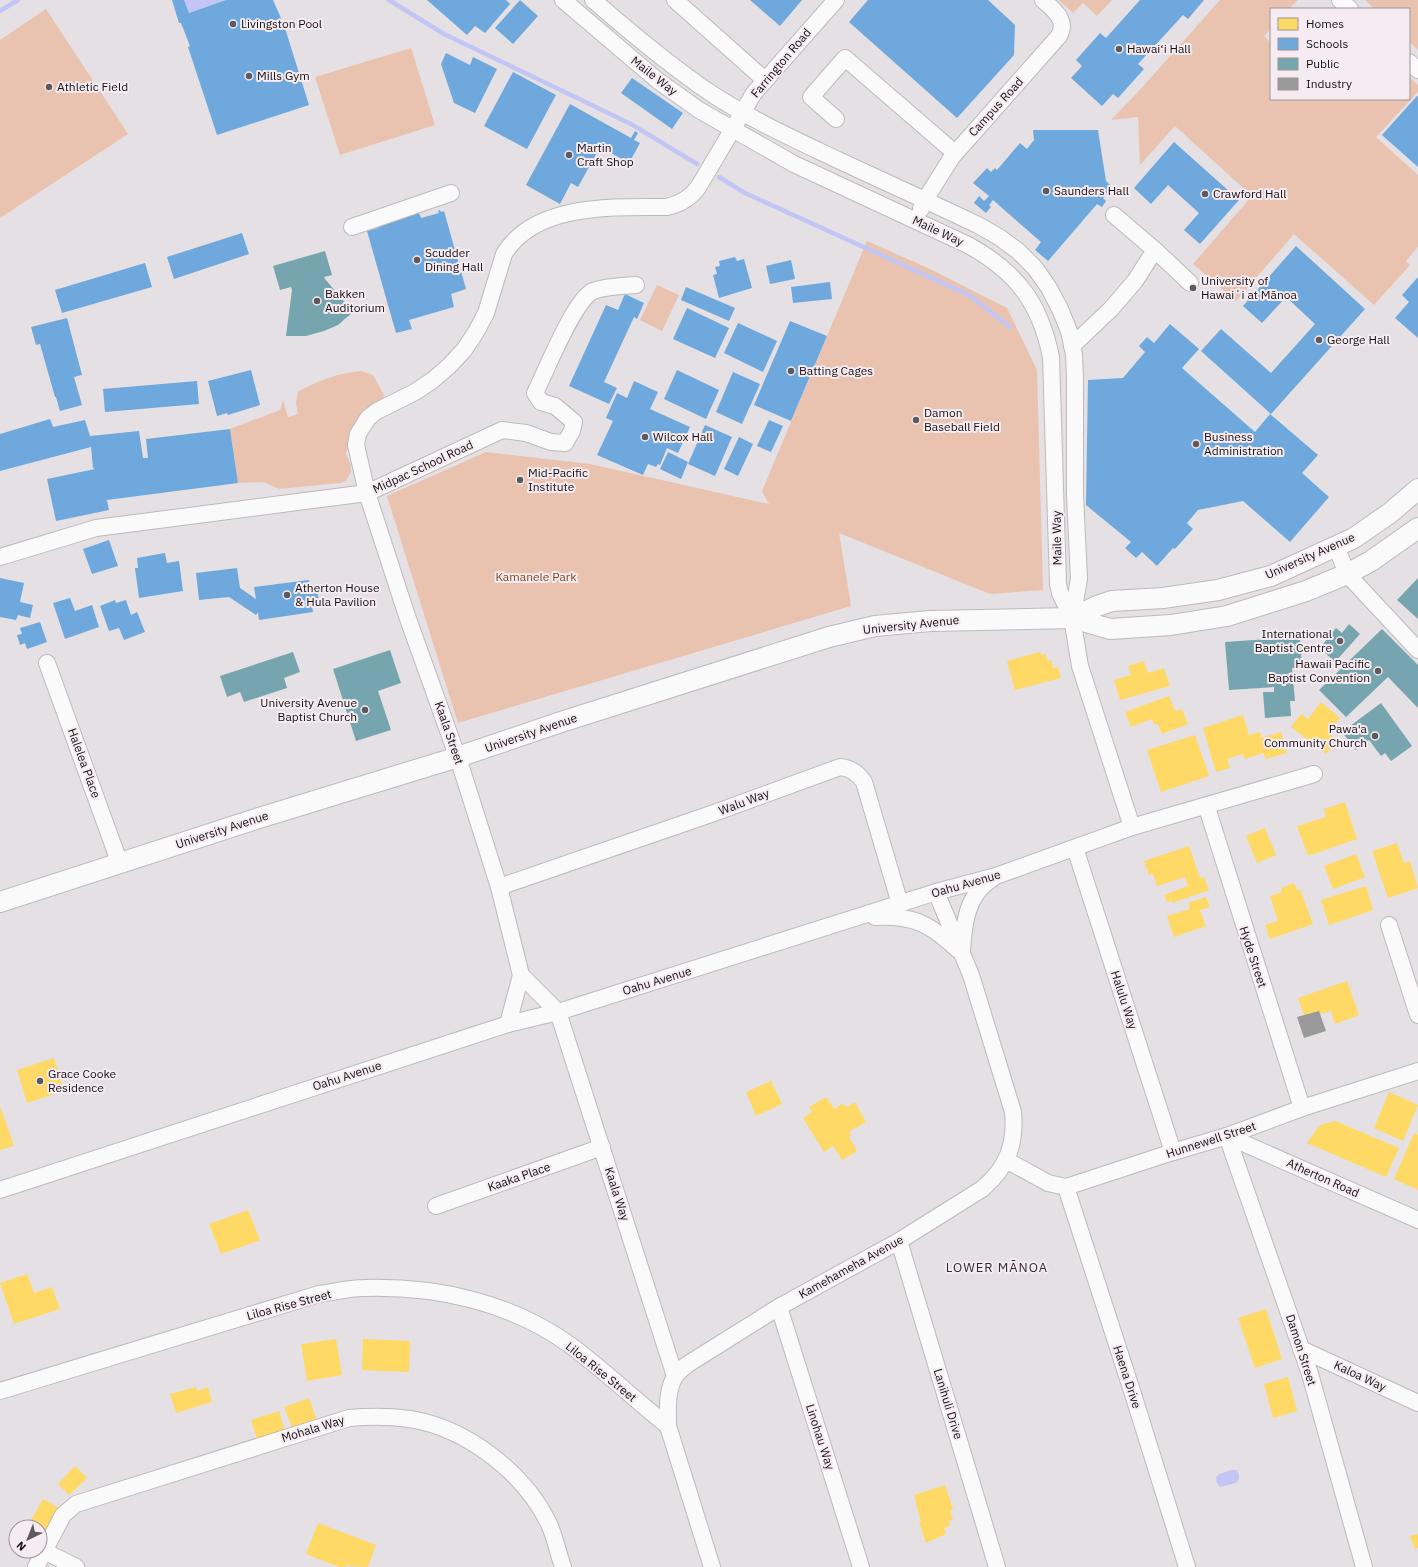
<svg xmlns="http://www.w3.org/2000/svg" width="1418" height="1567" font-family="'IBM Plex Sans',sans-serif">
	<rect width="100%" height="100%" fill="#e5e0e3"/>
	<g fill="#e9c3b0">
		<polygon points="1059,0 1112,0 1097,16 1083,3 1073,13"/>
		<polygon points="1220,0 1298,0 1289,9 1271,9 1271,29 1264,36 1271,43 1271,99 1409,99 1409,77 1418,85 1418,92 1376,137 1418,175 1418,247 1406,261 1410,265 1374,305 1294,234 1236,301 1193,264 1252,196 1175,126 1140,165 1138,117 1111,120 1137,93"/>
		<polygon points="1365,0 1418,0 1418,50 1409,41 1409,9 1375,9"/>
		<polygon points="46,9 128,134 0,218 0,40"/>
		<polygon points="411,48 435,125 340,155 315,77"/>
		<polygon points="867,241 930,269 1007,308 1037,370 1043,590 990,594 839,533 851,606 458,723 387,496 486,452 590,464 769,504 762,491"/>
		<polygon points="657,285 679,295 662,331 640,320"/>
		<path d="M361,371L373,375L384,395L382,402L355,422L346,454L351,465V472L346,481L340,483L279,489L264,482L238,483L230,429L280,410L283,400L288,417L298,414L296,403L298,392C316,381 340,373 361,371Z"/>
	</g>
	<g fill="#c3c6f4">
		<polygon points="184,0 226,0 189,13"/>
		<polygon points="1231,1470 1236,1470 1239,1474 1239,1479 1236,1483 1220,1487 1217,1483 1216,1478 1219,1474"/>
	</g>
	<g fill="#ffd966">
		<polygon points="1040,652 1041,655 1046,654 1047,661 1051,660 1053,668 1058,667 1061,678 1015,690 1007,661"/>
		<polygon points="1144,661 1148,673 1164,668 1170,686 1120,700 1114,680 1131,675 1128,666"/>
		<polygon points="1169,696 1175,711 1182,709 1188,724 1162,734 1158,724 1154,725 1152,719 1131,727 1125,712"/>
		<polygon points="1321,702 1340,718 1329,733 1337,740 1326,754 1291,727 1301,714 1308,719"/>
		<polygon points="1243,715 1249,735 1260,732 1262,738 1281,732 1287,753 1266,759 1263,753 1244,759 1243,754 1227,759 1230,768 1216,772 1203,728"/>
		<polygon points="1195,735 1209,776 1161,792 1147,750"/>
		<polygon points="1345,802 1357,839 1308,856 1297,826 1326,817 1324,809"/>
		<polygon points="1265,828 1276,855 1257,863 1246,836"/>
		<polygon points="1397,843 1404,863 1410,861 1418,888 1388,898 1372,851"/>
		<polygon points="1189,846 1200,878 1204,877 1209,890 1172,903 1172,901 1167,902 1164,895 1188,886 1185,877 1157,886 1153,874 1149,875 1144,861"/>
		<polygon points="1356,854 1365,877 1333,889 1324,866"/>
		<polygon points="1294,883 1297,890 1300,889 1313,924 1270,939 1265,925 1278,921 1270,896 1282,892 1281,888"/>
		<polygon points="1366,886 1373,910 1329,925 1321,900"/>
		<polygon points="1206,897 1210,907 1200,910 1206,926 1174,937 1167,916 1190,909 1188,903"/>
		<polygon points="1347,981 1359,1015 1335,1024 1331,1011 1320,1014 1319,1011 1304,1015 1298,998"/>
		<polygon points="54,1058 64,1091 27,1103 17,1070"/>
		<polygon points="771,1081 782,1104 756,1116 746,1092"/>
		<polygon points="1389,1092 1418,1105 1403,1141 1374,1128"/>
		<polygon points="826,1097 834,1109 842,1104 847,1107 855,1102 866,1122 849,1132 851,1135 849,1137 857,1151 842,1160 833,1146 824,1152 803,1118 812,1112 809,1107"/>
		<polygon points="0,1106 14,1146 0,1150"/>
		<polygon points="1335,1121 1399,1148 1386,1177 1307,1143 1320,1125"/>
		<polygon points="1414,1133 1418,1135 1418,1190 1394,1179"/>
		<polygon points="248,1210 260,1240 221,1254 209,1224"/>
		<polygon points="27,1274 34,1293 52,1287 60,1309 14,1324 0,1283"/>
		<polygon points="1266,1309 1282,1359 1255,1368 1238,1318"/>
		<polygon points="336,1339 342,1375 307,1381 301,1344"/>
		<polygon points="363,1339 410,1341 409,1372 362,1370"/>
		<polygon points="1288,1377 1297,1411 1273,1418 1264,1384"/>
		<polygon points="196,1387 197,1391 208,1387 212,1402 176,1413 170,1394"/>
		<polygon points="309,1398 317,1421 293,1430 284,1407"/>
		<polygon points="279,1411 285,1431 257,1439 251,1420"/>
		<polygon points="75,1466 87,1478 69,1495 58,1484"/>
		<polygon points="945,1485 953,1509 950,1510 953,1519 949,1521 950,1526 944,1528 946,1534 926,1543 919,1522 921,1522 914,1495"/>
		<polygon points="43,1499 59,1508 41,1538 40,1538 40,1527 27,1527"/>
		<polygon points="318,1523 376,1545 368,1567 345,1566 345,1567 339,1567 306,1554"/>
		<polygon points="1418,1534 1418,1548 1415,1549 1410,1536"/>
	</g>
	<g fill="#6fa8dc">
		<polygon points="172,0 184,0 189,13 226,0 273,0 284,25 309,105 217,135 188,47 190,46 181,23 179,23"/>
		<polygon points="427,0 506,0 510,4 485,33 475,26 467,35"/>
		<polygon points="520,0 538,16 513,44 495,28"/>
		<polygon points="750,0 802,0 780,26"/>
		<polygon points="868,0 988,0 1015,25 1014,55 957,118 849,22"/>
		<polygon points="1140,0 1204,0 1188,19 1183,15 1138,64 1144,69 1118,98 1113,94 1102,106 1071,78 1082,66 1076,60 1100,33 1106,38"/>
		<polygon points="446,53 470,65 473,57 497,69 475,113 454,103 441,64"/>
		<polygon points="513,72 556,95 527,149 484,126"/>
		<polygon points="632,78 683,113 672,129 621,93"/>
		<polygon points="1417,96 1418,96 1418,167 1382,135"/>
		<polygon points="570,104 631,138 635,131 638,133 634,140 640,143 629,163 600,147 578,187 571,183 560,204 526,185"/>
		<polygon points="1033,130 1098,130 1106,181 1112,187 1103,198 1106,201 1102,207 1097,204 1048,261 1035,250 1041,242 993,200 989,205 991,207 986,213 974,203 979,196 984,201 989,196 973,183 987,168 991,172 995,168 997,170 1020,143 1027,149 1034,140"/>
		<polygon points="1174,142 1239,200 1200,244 1184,230 1199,213 1168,185 1151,204 1134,188"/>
		<polygon points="440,210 441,212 444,211 466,289 451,294 454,307 409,320 412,329 396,333 367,231 378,228 378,224 419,213 421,218 439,213 438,211"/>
		<polygon points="242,233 249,254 174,279 167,257"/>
		<polygon points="1296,246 1365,309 1271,414 1201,351 1221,329 1271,373 1315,324 1286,297 1262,323 1243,306"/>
		<polygon points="735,257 737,261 744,259 752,288 719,298 713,275 717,274 715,267 720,266 719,261"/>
		<polygon points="791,260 795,279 770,284 766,266"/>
		<polygon points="145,263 152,287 62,313 55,290"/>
		<polygon points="1418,277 1418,338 1395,318 1409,302 1402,295"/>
		<polygon points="830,282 832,299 793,303 791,287"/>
		<polygon points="686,287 735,308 729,321 681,300"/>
		<polygon points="625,294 644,303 637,319 634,317 604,382 617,388 609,404 569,386 606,305 618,310"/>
		<polygon points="687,308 729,328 715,358 673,339"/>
		<polygon points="67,318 82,375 74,377 82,405 60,411 56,397 55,397 40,344 36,345 31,327"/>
		<polygon points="790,321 827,336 791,421 754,405"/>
		<polygon points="738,323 777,341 763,372 724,353"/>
		<polygon points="1170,324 1199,349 1182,368 1255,432 1270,414 1318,455 1302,473 1329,497 1290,542 1243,501 1198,510 1187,523 1193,529 1175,549 1173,548 1157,566 1142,552 1136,558 1125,548 1131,542 1086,505 1088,380 1123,378 1145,352 1139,346 1147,337 1154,343"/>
		<polygon points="251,370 260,405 228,415 227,413 217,416 208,381"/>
		<polygon points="677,370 719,390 706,419 664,399"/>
		<polygon points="733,372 760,384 742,424 716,412"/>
		<polygon points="197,381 199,404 105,412 103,389"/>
		<polygon points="634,381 658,392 650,409 690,427 678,453 667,448 660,465 658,464 656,467 648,464 643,475 597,455 613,421 606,418 617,393 627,398"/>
		<polygon points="50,419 53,427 85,420 90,436 139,431 143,458 148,458 146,439 230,429 238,483 107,500 109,510 56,521 47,479 95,469 93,468 91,447 0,471 0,434"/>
		<polygon points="769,420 783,426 771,452 757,446"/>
		<polygon points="705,425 732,437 715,476 688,464"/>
		<polygon points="739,437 753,444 738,476 724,469"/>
		<polygon points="668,452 688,462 681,479 660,469"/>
		<polygon points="109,540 118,566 92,574 83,549"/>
		<polygon points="165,553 167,563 179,561 183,591 139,598 135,568 138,568 137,558"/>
		<polygon points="237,568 240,588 256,599 254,587 309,580 311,592 317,591 319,601 311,602 313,612 259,620 258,612 256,615 229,597 199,600 196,573"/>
		<polygon points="0,578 24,583 20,602 33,605 30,618 18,615 16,620 0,617"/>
		<polygon points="70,598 75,611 92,605 99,627 65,639 53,603"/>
		<polygon points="115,600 116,603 126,600 131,615 137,612 145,632 124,640 119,628 109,631 100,606"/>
		<polygon points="40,622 47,642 27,649 25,643 20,645 17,635 22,634 20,628"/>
	</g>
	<g fill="#76a5af">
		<polygon points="325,251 332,275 324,277 325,279 353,312 338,325 324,331 306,336 286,336 292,290 291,287 280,290 273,266"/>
		<polygon points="1418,578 1418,619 1397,600"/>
		<polygon points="1349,624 1360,634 1335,662 1320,648 1336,628 1342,633"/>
		<polygon points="1382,629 1418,665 1418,708 1388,677 1346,717 1319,690"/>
		<polygon points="1300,637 1302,667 1292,668 1295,701 1290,701 1291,716 1265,718 1263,692 1274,692 1274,687 1229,690 1225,642"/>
		<polygon points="390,650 401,683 378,691 391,730 356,741 333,669"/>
		<polygon points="293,652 300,672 284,678 287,688 244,702 240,692 227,697 220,676"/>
		<polygon points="1381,703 1412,746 1391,761 1385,753 1381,756 1369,740 1356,750 1342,732"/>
	</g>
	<polygon fill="#999" points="1319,1011 1326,1031 1304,1038 1297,1017"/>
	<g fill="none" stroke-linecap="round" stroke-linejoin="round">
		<g stroke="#c3c6f4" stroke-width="4.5">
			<polyline points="389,0 444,34 631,124 697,164"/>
			<polyline points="0,11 18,0"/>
			<polyline points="719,177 745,193 969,295 1010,327"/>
		</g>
		<g stroke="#bdbabb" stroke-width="18">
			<g id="minor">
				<path d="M563,0L657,80L699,110L794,164L968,245C1017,272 1040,303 1051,357L1058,584L1060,593L1072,618L1080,666L1132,827"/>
				<path d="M593,0C631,33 670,66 712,94C752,120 796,140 838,160C885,182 932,203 978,225L999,237L1018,251L1035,268L1049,288L1060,309L1069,331L1074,354L1075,378V495L1079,579L1072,618"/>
				<polyline points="675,0 765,80"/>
				<polyline points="1340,0 1350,9"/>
				<polyline points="1409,62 1418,70"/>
				<polyline points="836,119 811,97 845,58 955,153"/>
				<path d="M921,209L925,200L952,157L1059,36C1068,20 1054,10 1043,0"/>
				<polyline points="352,227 451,193"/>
				<polyline points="1155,250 1190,283"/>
				<polyline points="1072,346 1111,309 1135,281 1155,250 1114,215"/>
				<polyline points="1336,546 1347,574 1418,650"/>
				<path d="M0,557L96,528L367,493L502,430L526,433L551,442L565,443L572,431L574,422L555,406L541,402L535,393C546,371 574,300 593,291C606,286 622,286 636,285"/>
				<polyline points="47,663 120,864"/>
				<polyline points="1205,806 1209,814 1302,1108"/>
				<polyline points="1075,848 1173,1152"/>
				<path d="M499,887L714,813L840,767C851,768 858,773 864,782L900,904"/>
				<path d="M875,917C914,915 930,924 958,950"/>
				<polyline points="1389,925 1418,1015"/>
				<path d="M962,950C964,922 967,894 993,878"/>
				<polyline points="508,1024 521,975"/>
				<polyline points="1227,1136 1310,1374 1364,1567"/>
				<polyline points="1227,1136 1418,1220"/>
				<polyline points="1006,1160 1048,1183 1066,1187 1173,1152 1227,1136 1302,1108 1418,1071"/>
				<polyline points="1066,1187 1132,1391 1187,1567"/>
				<polyline points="0,1190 508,1024 558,1012 936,892 996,876 1132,827 1314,774"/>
				<polyline points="436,1206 602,1147"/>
				<polyline points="899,1241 997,1567"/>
				<polyline points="779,1307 861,1567"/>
				<polyline points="1301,1349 1418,1403"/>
				<path d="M675,1376L558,1012L521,975L499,887L460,764L407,616L367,493L356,445L358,434L368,418L377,411L415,392L433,380L449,366L464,350L476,332L486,313L504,254C535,203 614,207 667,207C680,204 691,198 699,186L754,93L836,0"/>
				<path d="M0,1391L319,1294C334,1292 349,1288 364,1288C436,1286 511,1302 570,1345C604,1370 635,1400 668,1426"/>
				<polyline points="44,1551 76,1567"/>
				<path d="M36,1567L63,1515L76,1504L349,1418C370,1416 389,1416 410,1419C466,1428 524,1472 549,1524C555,1537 558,1553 563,1567"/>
				<path d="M712,1567L668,1426C668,1411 666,1389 676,1375C679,1371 684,1367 688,1364L779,1307L899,1241L982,1189C1007,1168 1016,1145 1013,1112L971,975L936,892"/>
			</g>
		</g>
		<g stroke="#bdbabb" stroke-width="22">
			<g id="major">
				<polyline points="1072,618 1097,606 1112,601 1163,598 1218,590 1271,576 1354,538 1390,513 1418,489"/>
				<polyline points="0,902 259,818 458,757 558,723 829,637 875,626 930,621 1072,618 1110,629 1171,625 1227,616 1306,591 1347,574 1371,561 1418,528"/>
			</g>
		</g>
		<use href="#minor" stroke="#fbfafb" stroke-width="16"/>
		<use href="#major" stroke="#fbfafb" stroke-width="20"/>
	</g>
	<g fill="#5d595c" stroke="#f5ebf0" stroke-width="1.5">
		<circle cx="233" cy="24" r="4"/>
		<circle cx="1119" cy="49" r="4"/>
		<circle cx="249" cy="76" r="4"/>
		<circle cx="49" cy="87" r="4"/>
		<circle cx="569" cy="155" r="4"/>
		<circle cx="1046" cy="191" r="4"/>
		<circle cx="1205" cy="194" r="4"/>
		<circle cx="417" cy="260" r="4"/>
		<circle cx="1193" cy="288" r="4"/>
		<circle cx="317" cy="301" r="4"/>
		<circle cx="1319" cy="340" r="4"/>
		<circle cx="791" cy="371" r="4"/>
		<circle cx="916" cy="420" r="4"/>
		<circle cx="645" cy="437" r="4"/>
		<circle cx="1196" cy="444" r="4"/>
		<circle cx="520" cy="480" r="4"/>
		<circle cx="287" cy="595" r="4"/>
		<circle cx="1340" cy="641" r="4"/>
		<circle cx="1378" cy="671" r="4"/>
		<circle cx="365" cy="710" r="4"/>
		<circle cx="1375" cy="736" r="4"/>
		<circle cx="40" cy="1081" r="4"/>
	</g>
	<g text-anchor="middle" stroke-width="4" stroke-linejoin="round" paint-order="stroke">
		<g font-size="12" fill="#141113" stroke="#f5ebf0" text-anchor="start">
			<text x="241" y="28">Livingston Pool</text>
			<text x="1127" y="53">Hawai‘i Hall</text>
			<text x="257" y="80">Mills Gym</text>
			<text x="57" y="91">Athletic Field</text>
			<text x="577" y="152">Martin<tspan x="577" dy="14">Craft Shop</tspan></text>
			<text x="1054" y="195">Saunders Hall</text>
			<text x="1213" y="198">Crawford Hall</text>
			<text x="425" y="257">Scudder<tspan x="425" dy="14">Dining Hall</tspan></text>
			<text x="1201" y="285">University of<tspan x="1201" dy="14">Hawaiʻi at Mānoa</tspan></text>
			<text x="325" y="298">Bakken<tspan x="325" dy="14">Auditorium</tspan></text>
			<text x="1327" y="344">George Hall</text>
			<text x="799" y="375">Batting Cages</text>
			<text x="924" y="417">Damon<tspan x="924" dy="14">Baseball Field</tspan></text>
			<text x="653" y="441">Wilcox Hall</text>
			<text x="1204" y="441">Business<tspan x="1204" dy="14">Administration</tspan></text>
			<text x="528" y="477">Mid-Pacific<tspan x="528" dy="14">Institute</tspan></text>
			<text x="295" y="592">Atherton House<tspan x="295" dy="14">&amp; Hula Pavilion</tspan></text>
			<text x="1332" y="638" text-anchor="end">International<tspan x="1332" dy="14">Baptist Centre</tspan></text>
			<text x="1370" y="668" text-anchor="end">Hawaii Pacific<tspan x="1370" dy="14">Baptist Convention</tspan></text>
			<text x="357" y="707" text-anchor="end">University Avenue<tspan x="357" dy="14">Baptist Church</tspan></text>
			<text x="1367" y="733" text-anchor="end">Pawa'a<tspan x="1367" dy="14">Community Church</tspan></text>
			<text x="48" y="1078">Grace Cooke<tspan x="48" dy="14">Residence</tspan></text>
		</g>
		<g font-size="12" fill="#141113" stroke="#f5ebf0">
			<text transform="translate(781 63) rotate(-50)" y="4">Farrington Road</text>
			<text transform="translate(654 76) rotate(38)" y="4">Maile Way</text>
			<text transform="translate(996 107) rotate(-48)" y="4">Campus Road</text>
			<text transform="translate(938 231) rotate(25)" y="4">Maile Way</text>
			<text transform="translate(423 467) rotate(-25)" y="4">Midpac School Road</text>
			<text transform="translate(1057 538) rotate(-91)" y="4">Maile Way</text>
			<text transform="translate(1310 556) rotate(-24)" y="4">University Avenue</text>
			<text transform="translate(911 625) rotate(-6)" y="4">University Avenue</text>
			<text transform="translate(449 733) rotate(71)" y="4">Kaala Street</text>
			<text transform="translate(531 733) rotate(-19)" y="4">University Avenue</text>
			<text transform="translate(84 763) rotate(70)" y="4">Halelea Place</text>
			<text transform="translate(744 802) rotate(-21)" y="4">Walu Way</text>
			<text transform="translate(222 830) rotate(-18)" y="4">University Avenue</text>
			<text transform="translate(966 884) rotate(-16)" y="4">Oahu Avenue</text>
			<text transform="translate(1253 957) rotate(72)" y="4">Hyde Street</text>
			<text transform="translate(657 981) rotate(-17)" y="4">Oahu Avenue</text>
			<text transform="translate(1124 1000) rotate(72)" y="4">Halulu Way</text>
			<text transform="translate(347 1076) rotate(-18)" y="4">Oahu Avenue</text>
			<text transform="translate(1211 1140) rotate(-18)" y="4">Hunnewell Street</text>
			<text transform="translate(519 1177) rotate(-19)" y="4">Kaaka Place</text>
			<text transform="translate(1323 1178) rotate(24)" y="4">Atherton Road</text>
			<text transform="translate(617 1194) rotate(72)" y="4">Kaala Way</text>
			<text transform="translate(851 1267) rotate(-29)" y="4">Kamehameha Avenue</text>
			<text transform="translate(289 1305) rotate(-15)" y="4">Liloa Rise Street</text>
			<text transform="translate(1301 1350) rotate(72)" y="4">Damon Street</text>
			<text transform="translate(601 1372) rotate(39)" y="4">Liloa Rise Street</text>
			<text transform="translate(1360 1376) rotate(25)" y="4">Kaloa Way</text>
			<text transform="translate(1127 1377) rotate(72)" y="4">Haena Drive</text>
			<text transform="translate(948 1404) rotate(73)" y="4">Lanihuli Drive</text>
			<text transform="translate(313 1429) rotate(-17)" y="4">Mohala Way</text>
			<text transform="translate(820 1437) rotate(72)" y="4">Linohau Way</text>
		</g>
		<g font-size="12" fill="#82461e" stroke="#f5ebf0">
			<text x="536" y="581">Kamanele Park</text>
		</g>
		<g font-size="13" letter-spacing="1" fill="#342d31" stroke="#f5ebf0">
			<text x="997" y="1272">LOWER MĀNOA</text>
		</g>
	</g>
	<rect x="1270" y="8" width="140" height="92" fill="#f5ebf0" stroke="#9b9498"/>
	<rect x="1278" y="18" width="20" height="12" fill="#ffd966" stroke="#9b9498"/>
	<text x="1306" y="28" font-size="12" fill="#141113">Homes</text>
	<rect x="1278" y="38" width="20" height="12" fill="#6fa8dc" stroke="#9b9498"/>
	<text x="1306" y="48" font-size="12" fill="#141113">Schools</text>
	<rect x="1278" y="58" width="20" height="12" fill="#76a5af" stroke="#9b9498"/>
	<text x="1306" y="68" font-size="12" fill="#141113">Public</text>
	<rect x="1278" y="78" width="20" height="12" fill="#999999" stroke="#9b9498"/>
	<text x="1306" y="88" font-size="12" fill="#141113">Industry</text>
	<g transform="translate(28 1539) rotate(223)"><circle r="19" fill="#f5ebf0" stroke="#9b9498"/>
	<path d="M0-3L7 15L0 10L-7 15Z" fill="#5d595c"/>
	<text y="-6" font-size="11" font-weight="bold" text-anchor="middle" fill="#141113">N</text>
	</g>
</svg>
